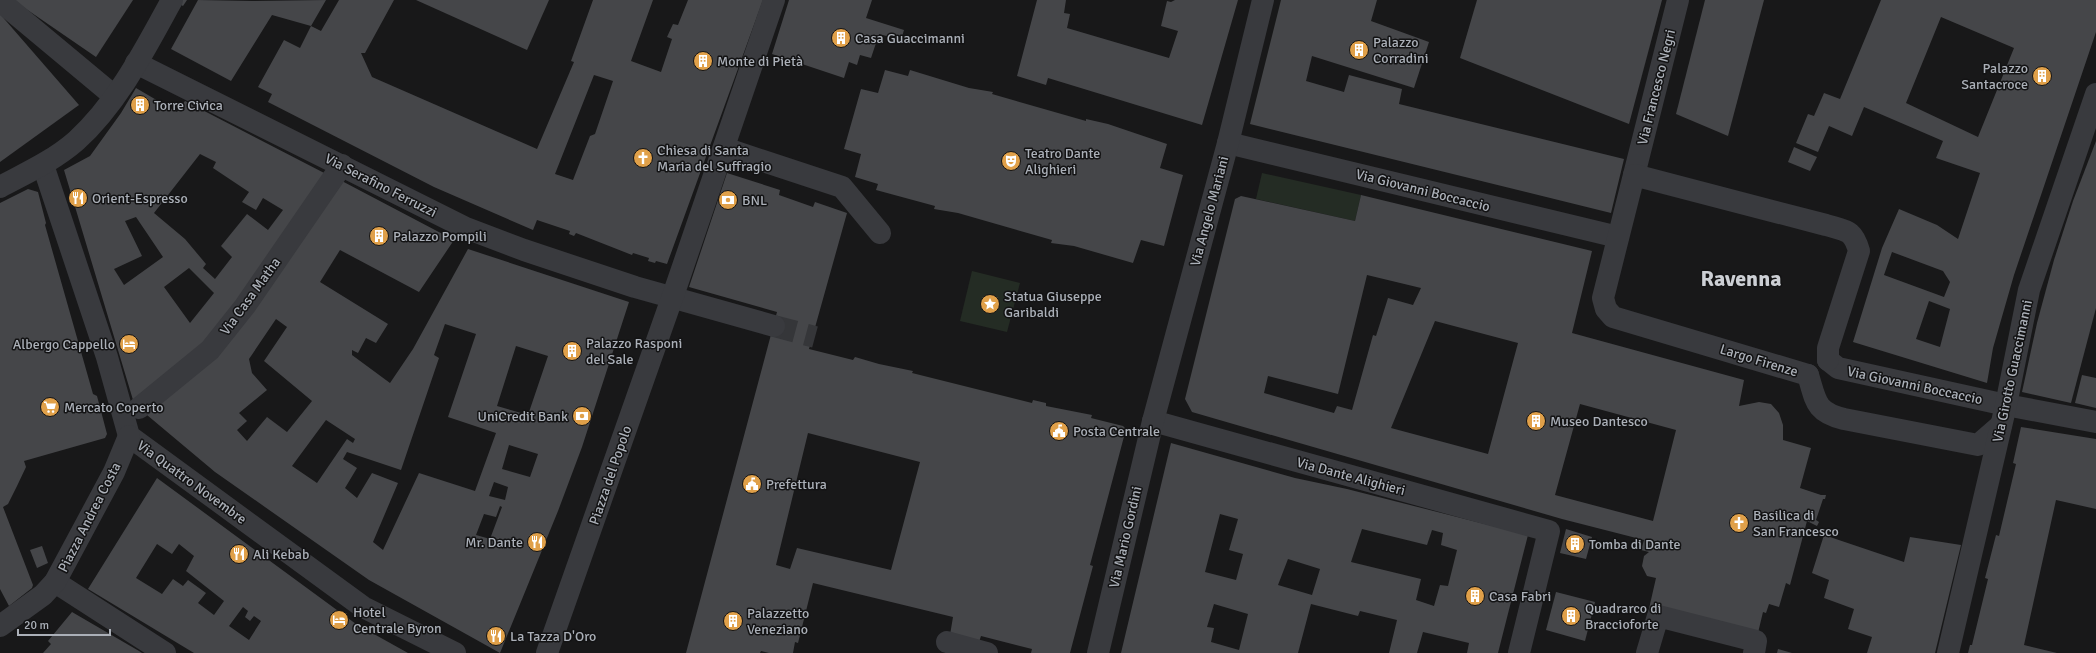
<svg xmlns="http://www.w3.org/2000/svg" width="2096" height="653" font-family="Signika,sans-serif">
	<rect width="100%" height="100%" fill="#181819"/>
	<g fill="#242c24">
		<polygon points="1262,173 1361,195 1355,221 1256,199"/>
		<polygon points="972,271 1020,283 1007,332 960,321"/>
	</g>
	<g fill="#454649" fill-rule="evenodd">
		<polygon points="13,0 133,0 96,57"/>
		<polygon points="177,0 187,0 183,6 176,2"/>
		<polygon points="198,0 252,1 326,0 311,26 272,15 231,81 171,49"/>
		<path d="M339,0H394L365,53H361L372,77L537,149L574,62L571,61L593,0H653L631,61L661,72L672,39L667,37L673,24L678,25L688,0H763L667,264L656,261L655,263L648,261L649,258L633,253L632,255L576,233L574,236L569,234L570,231L537,220L533,230L434,187L268,102L272,94L258,87L284,40L300,48L311,26L321,31ZM594,75L613,81L595,134L590,136L573,180L555,174Z"/>
		<polygon points="416,0 549,0 527,50"/>
		<polygon points="789,0 872,0 866,18 904,30 901,40 879,34 871,58 860,55 857,65 849,62 844,78 772,54"/>
		<polygon points="1037,0 1066,0 1064,13 1070,14 1067,28 1169,58 1178,31 1161,26 1167,1 1171,2 1175,0 1238,0 1202,125 1048,78 1046,85 1017,76"/>
		<polygon points="1281,0 1377,0 1371,21 1429,42 1414,88 1312,56 1306,81 1344,92 1349,75 1402,89 1399,104 1624,159 1611,213 1250,124"/>
		<polygon points="1477,0 1662,0 1629,124 1460,58"/>
		<polygon points="1705,0 1764,0 1728,136 1676,114"/>
		<path d="M1881,0H2096V32L2014,275L1993,348L1987,383L1853,342L1882,248L1899,209L1937,225L1958,239L1980,173L1936,158L1943,141L1864,107L1852,136L1829,126L1818,152L1796,143L1808,114L1814,116L1824,93L1840,99ZM1941,17L2014,48L1978,137L1906,103ZM1892,252L1943,271L1950,282L1944,297L1884,275ZM1929,301L1950,309L1940,347L1916,339Z"/>
		<polygon points="0,14 79,105 0,162"/>
		<polygon points="885,70 908,76 910,70 969,88 993,92 992,94 1086,121 1086,119 1108,124 1167,144 1160,168 1183,175 1164,246 1141,240 1133,263 1074,246 1051,243 1052,240 958,213 934,209 935,206 876,190 878,184 855,177 861,154 844,149 861,89 878,93"/>
		<path d="M136,88L177,112L185,101L330,176L202,347L133,400L64,170L90,156L121,113ZM200,154L216,162L213,168L249,192L242,202L256,210L263,198L283,210L268,230L247,214L221,246L232,257L215,279L203,268L206,264L185,239L154,213ZM136,217L163,257L124,285L114,269L142,256L125,221ZM189,268L214,293L190,323L164,287Z"/>
		<polygon points="2096,141 2096,308 2071,403 2022,392 2037,323 2054,260 2073,201"/>
		<polygon points="1794,147 1817,157 1810,171 1788,162"/>
		<path d="M727,173L780,190L779,195L813,207L815,202L847,213L809,349L853,360L855,357L879,364L913,371L912,373L1032,403L1033,400L1046,403V406L1092,415L1091,418L1123,426L1126,429L1090,565L1093,566L1070,653H1031L1032,649L981,636L979,642L950,635L953,617L813,583L798,643L795,642L793,653H769L761,651L760,653H686L777,312L689,287ZM808,433L920,462L891,570L797,548L790,569L776,565Z"/>
		<path d="M340,180L454,240L419,292L340,250L320,282L388,324L376,343L366,338L358,353L352,350V355L390,383L413,349L468,249L629,302L582,447L558,511L500,653L369,580L215,472L147,415ZM276,319L287,327L264,361L312,401L287,432L267,417L247,441L237,430L247,421L239,413L267,390L252,373L249,359ZM445,324L476,334L448,417L496,433L475,491L419,473L383,550L373,542L398,483L372,473L357,498L345,488L357,468L343,459L347,452L401,470L439,358L434,355ZM516,346L548,356L528,415L497,406ZM326,420L355,439L353,443L347,439L317,483L292,466ZM509,445L538,454L530,477L502,469ZM494,482L508,487L505,500L489,496ZM500,506L502,507L490,539L476,535L484,514L496,517Z"/>
		<polygon points="28,189 38,192 46,223 45,225 93,394 97,396 107,434 105,438 24,461 26,467 17,486 8,504 3,507 33,585 32,588 9,606 0,589 0,203"/>
		<path d="M1361,195L1592,251L1572,333L1744,380L1739,406L1759,402L1771,404L1779,413L1783,425V440L1811,448L1800,488L1821,495H1826L1825,499H1823L1816,520L1819,522L1817,526L1807,521L1790,585L1786,583L1779,607L1769,604L1766,613L1763,612L1757,637L1648,613L1656,578L1647,576L1642,566L1644,556L1649,552L1641,550L1644,540L1562,519L1192,412L1185,399L1235,199L1241,196L1355,221ZM1367,275L1421,288L1413,305L1388,298L1376,336L1373,335L1352,410L1337,406L1334,413L1264,393L1268,376L1338,394ZM1435,321L1518,343L1488,454L1391,428ZM1580,404L1676,430L1653,521L1555,495Z"/>
		<polygon points="2082,375 2096,378 2096,408 2075,403"/>
		<polygon points="2021,427 2096,439 2096,509 2056,500 2024,645 2057,653 1968,653 1970,645 1972,645 1988,579 1985,578 1996,535 1999,536 2016,464 2013,463"/>
		<path d="M1171,443L1295,478L1347,489L1528,535L1498,653H1467L1469,643L1423,632L1417,653H1389L1397,620L1360,611L1358,616L1311,604L1298,653H1121ZM1220,514L1238,519L1229,550L1243,554L1236,580L1205,572ZM1362,529L1427,545L1432,530L1443,533L1441,545L1457,550L1448,586L1440,585L1434,606L1416,600L1421,579L1351,562ZM1288,559L1320,569L1312,595L1278,585ZM1214,604L1248,614L1239,650L1211,642L1214,628L1207,627Z"/>
		<path d="M157,478L356,624L408,653H194L88,589ZM157,544L172,554L179,544L194,556L186,571L224,601L214,615L198,603L206,593L188,580L183,586L173,579L162,594L136,578ZM243,607L248,611L245,617L250,621L254,616L261,621L249,640L229,626Z"/>
		<polygon points="1566,529 1592,537 1586,559 1560,553"/>
		<polygon points="1824,535 1904,562 1910,537 1961,545 1935,653 1867,653 1872,637 1848,629 1854,609 1824,598 1829,580 1812,573"/>
		<polygon points="42,546 48,563 37,568 30,550"/>
		<polygon points="1556,592 1595,602 1585,641 1546,630"/>
		<polygon points="72,612 139,651 142,653 43,653 51,644 48,641"/>
		<polygon points="1778,649 1792,653 1777,653"/>
	</g>
	<g fill="none" stroke-linecap="round" stroke-linejoin="round">
		<polyline stroke="#353639" stroke-width="22" stroke-dasharray="22 11" stroke-linecap="butt" points="774,326 815,337"/>
		<g stroke="#393a3e" stroke-width="22">
			<polyline points="0,1 114,96"/>
			<polyline points="136,63 466,228 524,250 635,287 774,326"/>
			<polyline points="1228,143 1618,237"/>
			<polyline points="724,148 842,187 880,233"/>
			<polyline points="43,165 107,357 129,436 363,607 455,653"/>
			<polyline points="1634,175 1678,0"/>
			<path d="M0,187C26,173 53,161 76,141C118,103 145,49 172,0"/>
			<polyline points="1828,360 1838,368 2006,405 2096,422"/>
			<path d="M1808,375L1613,317L1606,309L1603,298L1634,175L1826,225C1846,231 1853,229 1859,251L1828,348V360"/>
			<path d="M1808,375C1816,401 1815,412 1844,419L1978,445L2001,425"/>
			<polyline points="139,408 210,350 245,306 342,165"/>
			<polyline points="1153,421 1549,531 1519,653"/>
			<polyline points="55,582 165,653"/>
			<polyline points="0,626 43,595 55,582 114,472 129,436"/>
			<polyline points="947,642 987,653"/>
			<polyline points="547,653 677,284 774,0"/>
			<polyline points="1098,653 1153,421 1228,143 1263,0"/>
			<polyline points="1647,653 1658,616 1756,641 1754,653"/>
			<polyline points="1948,653 2006,405 2029,290 2096,94"/>
		</g>
	</g>
	<defs>
		<g id="building-disc" transform="scale(1)"><circle r="9.5" fill="#e0a049" stroke="#131314"/><path d="M-4-6H4V6H1V3H-1V6H-4ZM-2.5-4.3h1.7v1.8h-1.7ZM.8-4.3h1.7v1.8H.8ZM-2.5-1h1.7V.8h-1.7ZM.8-1h1.7V.8H.8Z" fill="#fff"/></g>
		<g id="church-disc" transform="scale(1)"><circle r="9.5" fill="#e0a049" stroke="#131314"/><path d="M-1.2-6h2.4v3.5h3.3v2.4h-3.3V6h-2.4V-.1h-3.3v-2.4h3.3Z" fill="#fff"/></g>
		<g id="theatre-disc" transform="scale(1)"><circle r="9.5" fill="#e0a049" stroke="#131314"/><path d="M-5-5.5Q0-4 5-5.5V0Q5 5 0 6Q-5 5-5 0ZM-3.3-2.5H-1v1.5H-3.3ZM1-2.5H3.3v1.5H1ZM-2.8 1Q0 5.5 2.8 1Z" fill="#fff"/></g>
		<g id="restaurant-disc" transform="scale(1)"><circle r="9.5" fill="#e0a049" stroke="#131314"/><path d="M-5-6h1v4h1v-4h1v4h1v-4h1v5L-1.5 .5V6h-2V.5L-5-1ZM5-6V6H3V1.5H1.5Q1.5-4 5-6Z" fill="#fff"/></g>
		<g id="bank-disc" transform="scale(1)"><circle r="9.5" fill="#e0a049" stroke="#131314"/><path d="M-6-4H6V4H-6ZM0-2.3a2.3 2.3 0 1 0 0 4.6a2.3 2.3 0 1 0 0-4.6Z" fill="#fff"/></g>
		<g id="sight-disc" transform="scale(1)"><circle r="9.5" fill="#e0a049" stroke="#131314"/><path d="M0-6L1.8-2.2L6-1.7L2.9 1.2L3.7 5.4L0 3.3L-3.7 5.4L-2.9 1.2L-6-1.7L-1.8-2.2Z" fill="#fff"/></g>
		<g id="hotel-disc" transform="scale(1)"><circle r="9.5" fill="#e0a049" stroke="#131314"/><path d="M-6-4.5h1.5V1H6V5H4.5V3h-9V5H-6ZM-4 0a1.8 1.8 0 1 1 3.6 0ZM.5 0V-2.5h3Q6-2.5 6 0Z" fill="#fff"/></g>
		<g id="supermarket-disc" transform="scale(1)"><circle r="9.5" fill="#e0a049" stroke="#131314"/><path d="M-6-5.5h2.5l.6 2H6L4.5 2H-2.5L-4.4-4H-6ZM-1.5 3.2a1.3 1.3 0 1 0 .1 0ZM3 3.2a1.3 1.3 0 1 0 .1 0Z" fill="#fff"/></g>
		<g id="civic-disc" transform="scale(1)"><circle r="9.5" fill="#e0a049" stroke="#131314"/><path d="M-.6-6.5H3V-4.5H.6V-3L4-1V1h2V6H-6V1h2V-1L-.6-3ZM-1.2 2.5V6h2.4V2.5Z" fill="#fff"/></g>
	</defs>
	<g fill-rule="evenodd">
		<use href="#building-disc" x="841" y="38"/>
		<use href="#building-disc" x="1359" y="50"/>
		<use href="#building-disc" x="703" y="61"/>
		<use href="#building-disc" x="2042" y="76"/>
		<use href="#building-disc" x="140" y="105"/>
		<use href="#church-disc" x="643" y="158"/>
		<use href="#theatre-disc" x="1011" y="161"/>
		<use href="#restaurant-disc" x="78" y="198"/>
		<use href="#bank-disc" x="728" y="200"/>
		<use href="#building-disc" x="379" y="236"/>
		<use href="#sight-disc" x="990" y="304"/>
		<use href="#hotel-disc" x="129" y="344"/>
		<use href="#building-disc" x="572" y="351"/>
		<use href="#supermarket-disc" x="50" y="407"/>
		<use href="#bank-disc" x="582" y="416"/>
		<use href="#building-disc" x="1536" y="421"/>
		<use href="#civic-disc" x="1059" y="431"/>
		<use href="#civic-disc" x="752" y="484"/>
		<use href="#church-disc" x="1739" y="523"/>
		<use href="#restaurant-disc" x="537" y="542"/>
		<use href="#building-disc" x="1575" y="544"/>
		<use href="#restaurant-disc" x="239" y="554"/>
		<use href="#building-disc" x="1475" y="596"/>
		<use href="#building-disc" x="1571" y="616"/>
		<use href="#hotel-disc" x="339" y="620"/>
		<use href="#building-disc" x="733" y="621"/>
		<use href="#restaurant-disc" x="496" y="636"/>
	</g>
	<g text-anchor="middle" stroke-width="3" stroke-linejoin="round" paint-order="stroke">
		<g font-size="14" fill="#abb0b8" stroke="#131314" text-anchor="start">
			<text x="855" y="43">Casa Guaccimanni</text>
			<text x="1373" y="47">Palazzo<tspan x="1373" dy="16">Corradini</tspan></text>
			<text x="717" y="66">Monte di Pietà</text>
			<text x="2028" y="73" text-anchor="end">Palazzo<tspan x="2028" dy="16">Santacroce</tspan></text>
			<text x="154" y="110">Torre Civica</text>
			<text x="657" y="155">Chiesa di Santa<tspan x="657" dy="16">Maria del Suffragio</tspan></text>
			<text x="1025" y="158">Teatro Dante<tspan x="1025" dy="16">Alighieri</tspan></text>
			<text x="92" y="203">Orient-Espresso</text>
			<text x="742" y="205">BNL</text>
			<text x="393" y="241">Palazzo Pompili</text>
			<text x="1004" y="301">Statua Giuseppe<tspan x="1004" dy="16">Garibaldi</tspan></text>
			<text x="586" y="348">Palazzo Rasponi<tspan x="586" dy="16">del Sale</tspan></text>
			<text x="115" y="349" text-anchor="end">Albergo Cappello</text>
			<text x="64" y="412">Mercato Coperto</text>
			<text x="568" y="421" text-anchor="end">UniCredit Bank</text>
			<text x="1550" y="426">Museo Dantesco</text>
			<text x="1073" y="436">Posta Centrale</text>
			<text x="766" y="489">Prefettura</text>
			<text x="1753" y="520">Basilica di<tspan x="1753" dy="16">San Francesco</tspan></text>
			<text x="523" y="547" text-anchor="end">Mr. Dante</text>
			<text x="1589" y="549">Tomba di Dante</text>
			<text x="253" y="559">Ali Kebab</text>
			<text x="1489" y="601">Casa Fabri</text>
			<text x="1585" y="613">Quadrarco di<tspan x="1585" dy="16">Braccioforte</tspan></text>
			<text x="353" y="617">Hotel<tspan x="353" dy="16">Centrale Byron</tspan></text>
			<text x="747" y="618">Palazzetto<tspan x="747" dy="16">Veneziano</tspan></text>
			<text x="510" y="641">La Tazza D'Oro</text>
		</g>
		<g font-size="14" fill="#abb0b8" stroke="#131314">
			<text transform="translate(1656 87) rotate(-76)" y="5">Via Francesco Negri</text>
			<text transform="translate(381 185) rotate(27)" y="5">Via Serafino Ferruzzi</text>
			<text transform="translate(1423 190) rotate(14)" y="5">Via Giovanni Boccaccio</text>
			<text transform="translate(1209 211) rotate(-75)" y="5">Via Angelo Mariani</text>
			<text transform="translate(250 296) rotate(-54)" y="5">Via Casa Matha</text>
			<text transform="translate(1759 360) rotate(17)" y="5">Largo Firenze</text>
			<text transform="translate(2012 371) rotate(-78)" y="5">Via Girotto Guaccimanni</text>
			<text transform="translate(1915 385) rotate(12)" y="5">Via Giovanni Boccaccio</text>
			<text transform="translate(610 475) rotate(-71)" y="5">Piazza del Popolo</text>
			<text transform="translate(1351 476) rotate(15)" y="5">Via Dante Alighieri</text>
			<text transform="translate(192 482) rotate(36)" y="5">Via Quattro Novembre</text>
			<text transform="translate(89 517) rotate(-63)" y="5">Piazza Andrea Costa</text>
			<text transform="translate(1125 537) rotate(-77)" y="5">Via Mario Gordini</text>
		</g>
		<g font-size="22" font-weight="bold" fill="#cccfd4" stroke="#131314">
			<text x="1741" y="286">Ravenna</text>
		</g>
	</g>
	<path d="M18 629v6h92v-6" fill="none" stroke="#abb0b8" stroke-width="2"/>
	<text x="24" y="629" font-size="12" fill="#abb0b8" stroke="#131314" stroke-width="3" paint-order="stroke">20 m</text>
</svg>
